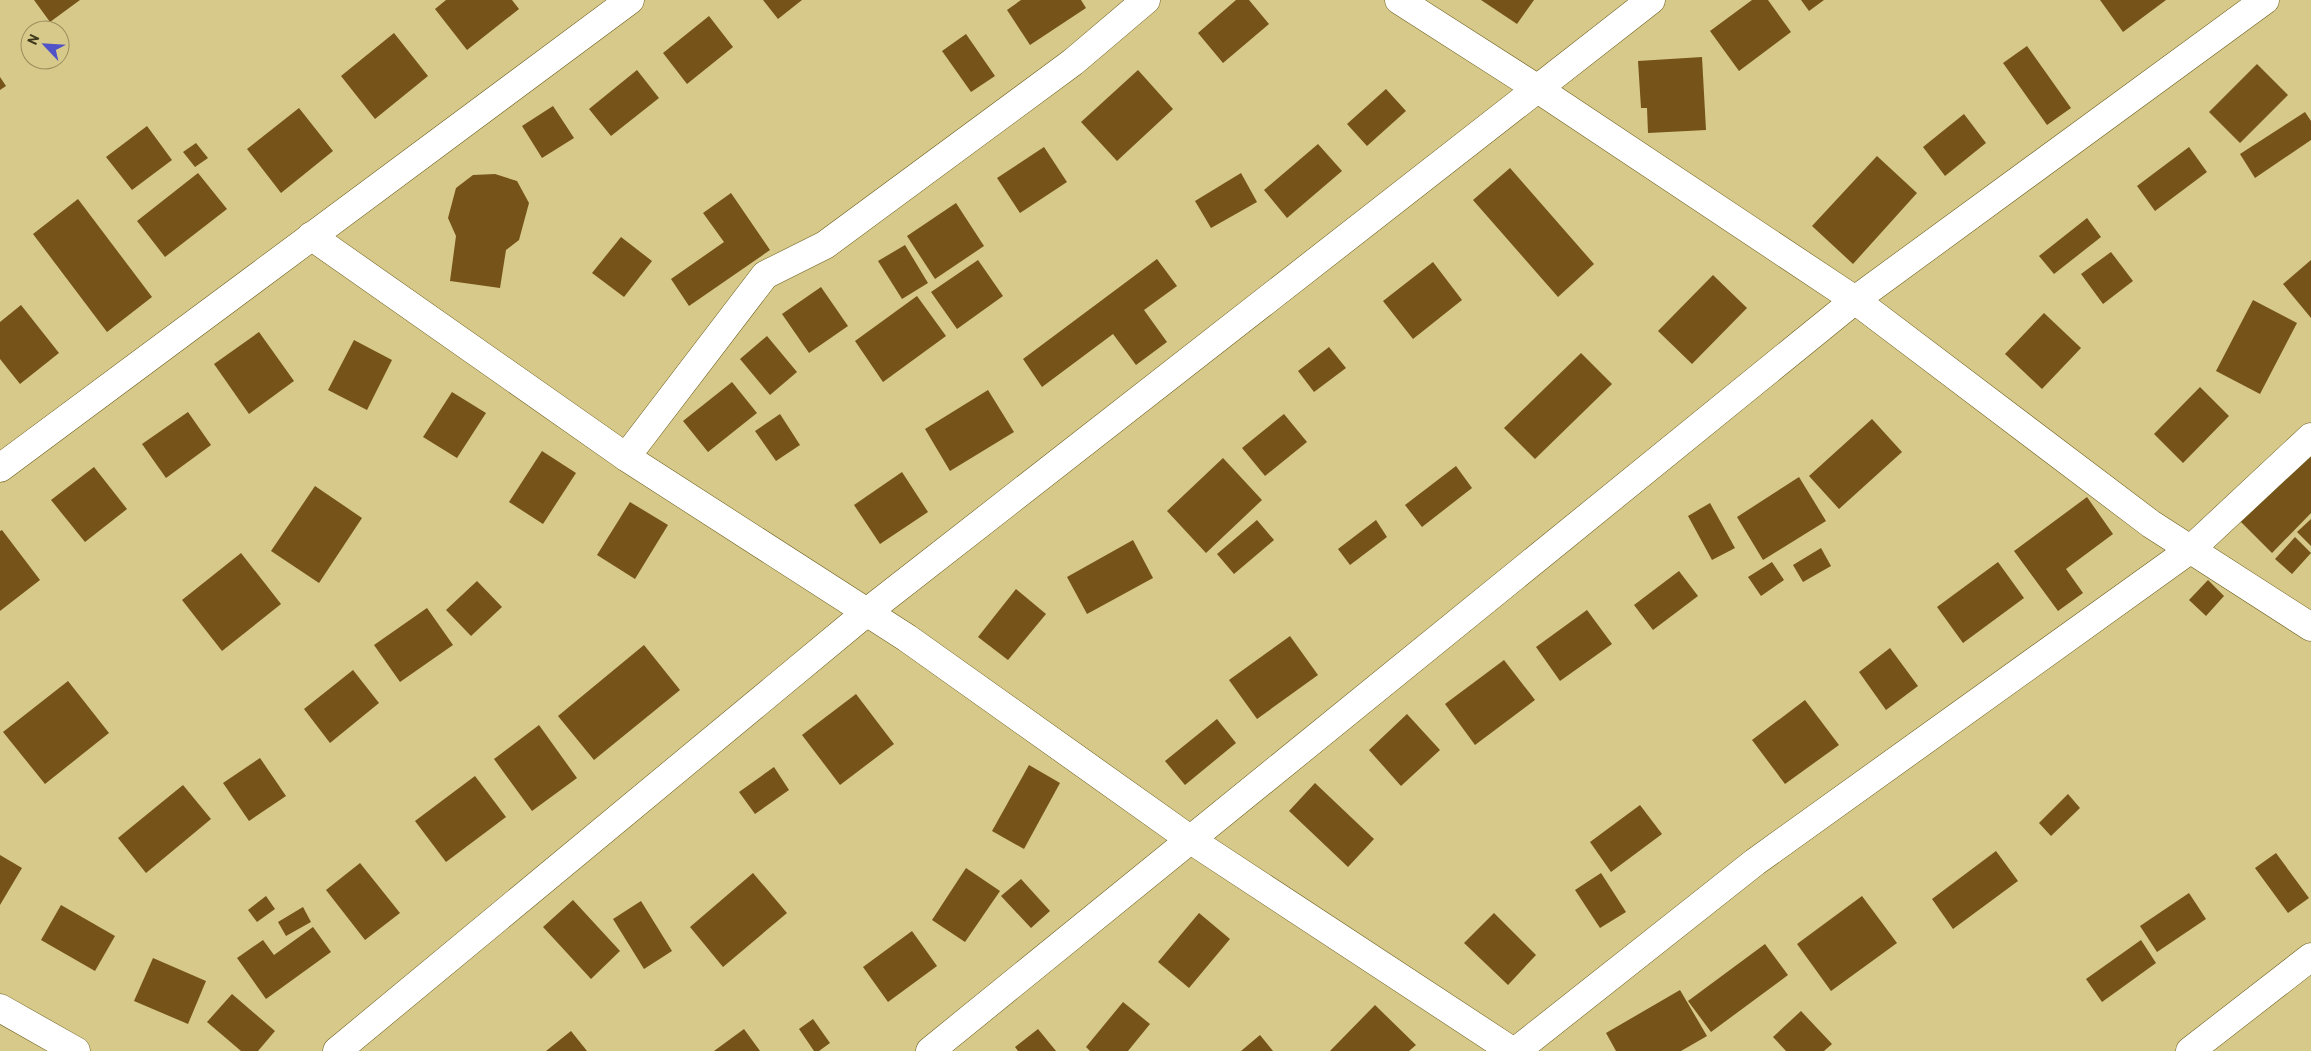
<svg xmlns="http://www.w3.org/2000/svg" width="2311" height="1051" font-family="Barlow,sans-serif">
	<rect width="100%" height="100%" fill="#d7c989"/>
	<g fill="#755319">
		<polygon points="34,0 80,0 50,22"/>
		<polygon points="446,0 512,0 519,9 467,50 435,9"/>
		<polygon points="763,0 802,0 778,19"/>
		<polygon points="1021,0 1081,0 1086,8 1030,45 1007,10"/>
		<polygon points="1236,0 1249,0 1269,24 1223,63 1198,33"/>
		<polygon points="1481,0 1534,0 1517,24"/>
		<polygon points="1752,0 1768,0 1791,32 1739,71 1710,31"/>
		<polygon points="1801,0 1824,0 1809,11"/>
		<polygon points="2100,0 2166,0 2123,32"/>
		<polygon points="709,16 733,47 687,84 663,53"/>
		<polygon points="394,33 428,76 375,119 341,76"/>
		<polygon points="966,34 995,76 971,92 942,51"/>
		<polygon points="2027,46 2071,108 2047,125 2003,63"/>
		<polygon points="1702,57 1706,130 1648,133 1647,108 1641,108 1638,61"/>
		<polygon points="2257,64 2288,95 2240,143 2209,112"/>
		<polygon points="637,70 659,98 611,136 589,109"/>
		<polygon points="1138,70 1173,109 1117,161 1081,122"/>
		<polygon points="0,77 6,86 0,90"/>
		<polygon points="1386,89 1406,111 1367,146 1347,124"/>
		<polygon points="553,106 574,138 542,158 522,126"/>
		<polygon points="299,108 333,151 281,193 247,149"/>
		<polygon points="2305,112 2311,121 2311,140 2255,178 2240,154"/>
		<polygon points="1964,114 1986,143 1945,176 1923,147"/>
		<polygon points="147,126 172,160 132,190 106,157"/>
		<polygon points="196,143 208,158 195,167 183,152"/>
		<polygon points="1318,144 1342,171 1287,218 1264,190"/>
		<polygon points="1044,147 1067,182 1020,213 997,178"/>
		<polygon points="2189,147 2207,172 2155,211 2137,186"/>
		<polygon points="1877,156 1917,193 1853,264 1812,226"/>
		<polygon points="1510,168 1594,264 1558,297 1473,200"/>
		<polygon points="198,173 227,209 165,257 137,221"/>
		<polygon points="1241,173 1257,202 1211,228 1195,201"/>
		<polygon points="495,174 517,181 529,203 519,240 506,250 500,288 450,281 456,236 448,218 456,188 473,175"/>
		<polygon points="731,193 770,250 689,306 671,279 724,242 703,213"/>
		<polygon points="78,199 152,297 107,332 33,234"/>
		<polygon points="956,203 984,246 935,279 907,236"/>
		<polygon points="2087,218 2101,237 2054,274 2039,256"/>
		<polygon points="621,237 652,261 624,297 592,273"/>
		<polygon points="905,245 928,283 902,299 878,261"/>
		<polygon points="2111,252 2133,281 2103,304 2081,274"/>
		<polygon points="1157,259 1177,286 1144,310 1167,342 1136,365 1113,334 1042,387 1023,359"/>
		<polygon points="978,260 1003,296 957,329 931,292"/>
		<polygon points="2311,260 2311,318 2283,284"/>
		<polygon points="1433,262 1462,300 1413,339 1383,301"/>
		<polygon points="1713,275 1747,308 1692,364 1658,331"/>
		<polygon points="821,287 848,326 809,353 782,314"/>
		<polygon points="917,296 946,336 883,382 855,341"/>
		<polygon points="2253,300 2297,323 2260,394 2216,371"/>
		<polygon points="21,305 59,353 20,384 0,359 0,322"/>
		<polygon points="2044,313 2081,348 2042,389 2005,354"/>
		<polygon points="259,332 294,381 249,414 214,364"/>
		<polygon points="767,336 797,372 770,395 740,359"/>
		<polygon points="354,340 392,360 367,410 328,390"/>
		<polygon points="1329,347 1346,368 1314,392 1298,371"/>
		<polygon points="1581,353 1612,384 1535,459 1504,428"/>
		<polygon points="732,382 757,413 708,452 683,421"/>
		<polygon points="2200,387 2229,416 2183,463 2154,434"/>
		<polygon points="988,390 1014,432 950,471 925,429"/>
		<polygon points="452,392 486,413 457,458 423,437"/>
		<polygon points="188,412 211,445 166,478 142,444"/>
		<polygon points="780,414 800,445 776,461 755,431"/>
		<polygon points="1284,414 1307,442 1265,476 1242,448"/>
		<polygon points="1872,419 1902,452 1839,509 1809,476"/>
		<polygon points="2311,449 2311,513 2272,553 2240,521"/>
		<polygon points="542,451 576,473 543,524 509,502"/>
		<polygon points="1223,458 1262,500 1206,553 1167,511"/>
		<polygon points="1456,466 1472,488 1422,527 1405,505"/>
		<polygon points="94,467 127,509 85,542 51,500"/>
		<polygon points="902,472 928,512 880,544 854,505"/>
		<polygon points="1799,477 1826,521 1763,560 1737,517"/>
		<polygon points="315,486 362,518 319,583 271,551"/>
		<polygon points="2087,497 2113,534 2066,569 2083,593 2058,611 2014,551"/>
		<polygon points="630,502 668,525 635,579 597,555"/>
		<polygon points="1710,503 1735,548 1712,560 1688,516"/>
		<polygon points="2311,519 2311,546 2297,532"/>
		<polygon points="1257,520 1274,540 1234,574 1217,554"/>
		<polygon points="1376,520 1387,537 1350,565 1338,549"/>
		<polygon points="2,530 40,580 0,611 0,531"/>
		<polygon points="2295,537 2311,553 2292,574 2275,559"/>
		<polygon points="1133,540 1153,578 1087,614 1067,577"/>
		<polygon points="1821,548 1831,566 1803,582 1793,565"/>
		<polygon points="241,553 281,604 222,651 182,600"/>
		<polygon points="1772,562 1784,580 1761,596 1748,577"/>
		<polygon points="1998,562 2024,598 1963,643 1937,607"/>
		<polygon points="1679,571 1698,596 1653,630 1634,605"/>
		<polygon points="2208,580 2224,596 2206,616 2189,600"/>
		<polygon points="477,581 502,607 471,636 446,610"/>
		<polygon points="1016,589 1046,614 1008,660 978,637"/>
		<polygon points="427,608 453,645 400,682 374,645"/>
		<polygon points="1587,610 1612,644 1560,681 1536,647"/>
		<polygon points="1290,636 1318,675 1257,719 1229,680"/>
		<polygon points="644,645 680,690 594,760 558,716"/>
		<polygon points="1890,648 1918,686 1886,710 1859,672"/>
		<polygon points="1504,660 1535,700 1475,745 1445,704"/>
		<polygon points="353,670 379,703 330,743 304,709"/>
		<polygon points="68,681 109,733 45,784 3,732"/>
		<polygon points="856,694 894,744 840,785 802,735"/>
		<polygon points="1805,700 1839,745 1785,784 1752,740"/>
		<polygon points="1407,714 1440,750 1401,786 1369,750"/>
		<polygon points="1217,719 1236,743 1185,785 1165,761"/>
		<polygon points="539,725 577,778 532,811 494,759"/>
		<polygon points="260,758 286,796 249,821 223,783"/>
		<polygon points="1029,765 1060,783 1024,849 992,831"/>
		<polygon points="774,767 789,790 755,814 739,792"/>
		<polygon points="475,776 506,817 446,862 415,821"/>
		<polygon points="1315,783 1374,839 1348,867 1289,811"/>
		<polygon points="183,785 211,819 146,873 118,838"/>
		<polygon points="2068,794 2080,808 2051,836 2039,823"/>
		<polygon points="1640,805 1662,834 1611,872 1590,842"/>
		<polygon points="1996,851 2018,881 1953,929 1932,899"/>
		<polygon points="2276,853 2309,898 2288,913 2255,868"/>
		<polygon points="0,855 22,868 0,905"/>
		<polygon points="360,863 400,913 365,940 326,890"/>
		<polygon points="966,868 1000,891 965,942 932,920"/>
		<polygon points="753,873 787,913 723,967 690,927"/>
		<polygon points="1601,873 1626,912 1600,928 1575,890"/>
		<polygon points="1021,879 1050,911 1031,928 1001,896"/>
		<polygon points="2189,893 2206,919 2157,952 2140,926"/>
		<polygon points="266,896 275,909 257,922 248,910"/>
		<polygon points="1862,896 1897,943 1831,991 1797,944"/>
		<polygon points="573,900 620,951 591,979 543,927"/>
		<polygon points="641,901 672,951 644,969 613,919"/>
		<polygon points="61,905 115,936 95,971 41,940"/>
		<polygon points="303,907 311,922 286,936 278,922"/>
		<polygon points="1199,913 1230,939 1189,988 1158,962"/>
		<polygon points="1494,913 1536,955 1508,985 1464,943"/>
		<polygon points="313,927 331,952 266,999 237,958 263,940 274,955"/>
		<polygon points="912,931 937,966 888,1002 863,967"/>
		<polygon points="2141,940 2156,963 2102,1002 2086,979"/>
		<polygon points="1765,944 1788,975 1711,1032 1688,1001"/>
		<polygon points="153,958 206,981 188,1024 134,1001"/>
		<polygon points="1680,990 1707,1036 1681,1051 1616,1051 1606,1033"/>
		<polygon points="232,994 275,1031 258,1051 241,1051 207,1022"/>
		<polygon points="1123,1002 1150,1024 1128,1051 1090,1051 1086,1047"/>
		<polygon points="1375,1005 1416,1045 1409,1051 1330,1051"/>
		<polygon points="1801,1011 1832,1044 1824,1051 1786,1051 1773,1037"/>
		<polygon points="813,1019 830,1043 819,1051 814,1051 799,1029"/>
		<polygon points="744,1029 760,1051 714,1051"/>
		<polygon points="1038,1029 1056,1051 1018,1051 1015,1047"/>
		<polygon points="571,1031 587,1051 546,1051"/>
		<polygon points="1260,1035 1273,1051 1241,1051"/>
	</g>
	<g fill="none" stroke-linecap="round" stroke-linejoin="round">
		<g stroke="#6c5e1e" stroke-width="29">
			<g id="street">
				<polyline points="1399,0 1538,89 1855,300 2151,524 2311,627"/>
				<polyline points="311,236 626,457 907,638 1191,840 1512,1051"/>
				<polyline points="626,457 765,275 825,245 1073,62 1146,0"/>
				<polyline points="0,1008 76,1051"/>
				<polyline points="337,1051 867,612 1651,0"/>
				<polyline points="930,1051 1855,300 2265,0"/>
				<polyline points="1516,1051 1755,862 2191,549 2311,437"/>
				<polyline points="2190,1051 2311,957"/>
			</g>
		</g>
		<g stroke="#6c5e1e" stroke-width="29">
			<polyline id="primary" points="0,468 630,0"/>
		</g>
		<use href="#street" stroke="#fff" stroke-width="28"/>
		<use href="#primary" stroke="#fff" stroke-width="28"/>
	</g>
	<g transform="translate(45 45) rotate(295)"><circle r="24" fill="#d7c989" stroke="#9a8f5e"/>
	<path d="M0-4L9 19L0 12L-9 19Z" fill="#5052c8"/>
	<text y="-8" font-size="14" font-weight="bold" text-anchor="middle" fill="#3f391e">N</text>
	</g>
</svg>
